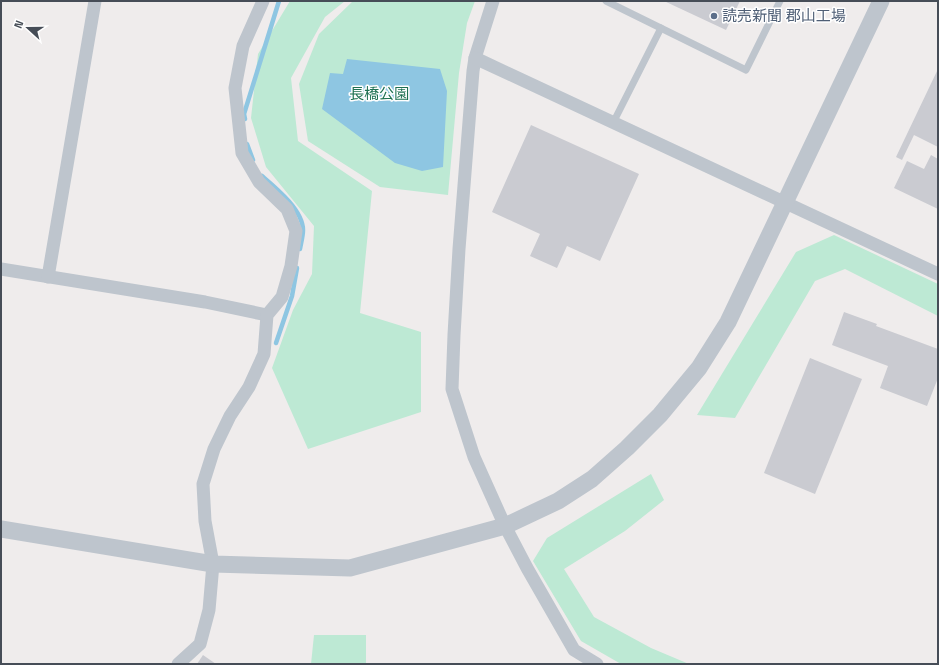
<svg xmlns="http://www.w3.org/2000/svg" width="939" height="665" font-family="'Space Grotesk','Noto Sans JP',sans-serif">
	<rect width="100%" height="100%" fill="#efecec"/>
	<g fill="#bde9d4">
		<polygon points="290,1 345,1 325,17 291,78 298,141 372,191 360,313 421,332 421,412 308,449 272,368 293,310 312,274 314,226 266,167 251,118 258,54"/>
		<polygon points="353,1 475,1 467,23 459,73 448,195 380,187 308,141 299,84 319,34"/>
		<polygon points="834,235 938,284 938,316 845,269 815,281 735,418 697,415 796,252"/>
		<polygon points="651,474 664,500 625,531 564,569 594,617 651,648 689,664 621,664 581,641 533,561 547,538"/>
		<polygon points="314,635 366,635 366,664 311,664"/>
	</g>
	<polygon fill="#8ec6e2" points="347,59 440,69 447,91 443,167 422,171 395,163 322,109 330,73 343,74"/>
	<g fill="none" stroke-linecap="round" stroke-linejoin="round">
		<g stroke="#8ec6e2" stroke-width="4.5">
			<polyline points="245,119 244,114 279,1"/>
			<polyline points="247,144 253,160"/>
			<path d="M262,176C276,188 303,210 303,230C303,236 301,243 300,249"/>
			<polyline points="276,343 292,296 297,268"/>
		</g>
	</g>
	<g fill="#cacbd1">
		<polygon points="664,1 740,1 726,30"/>
		<polygon points="938,69 938,147 914,135 902,160 896,157"/>
		<polygon points="531,125 639,174 600,261 567,246 557,268 530,256 540,234 492,212"/>
		<polygon points="931,155 938,159 938,209 894,188 907,161 924,169"/>
		<polygon points="844,312 877,324 876,326 938,349 938,378 927,406 880,388 888,366 832,345"/>
		<polygon points="810,358 862,379 815,494 764,473"/>
		<polygon points="203,655 216,664 197,664"/>
	</g>
	<g fill="none" stroke-linecap="round" stroke-linejoin="round">
		<g stroke="#bec5cd" stroke-width="7">
			<polyline points="606,1 746,70 780,1"/>
			<polyline points="613,123 661,28"/>
		</g>
		<g stroke="#bec5cd" stroke-width="13">
			<polyline points="493,1 475,58 473,71 459,249 454,335 452,389 474,457 505,526 527,568 574,650 597,664"/>
			<polyline points="475,58 938,274"/>
			<polyline points="1,269 205,302 267,315"/>
			<polyline points="48,277 95,1"/>
			<polyline points="178,664 200,644 209,610 213,564 205,521 203,484 214,449 230,416 249,387 264,354 267,315 282,297 291,266 296,231 287,209 259,182 242,153 235,88 243,46 263,1"/>
		</g>
		<polyline stroke="#bec5cd" stroke-width="17" points="1,529 213,564 350,568 505,526 558,501 592,479 627,448 660,415 699,368 728,322 881,1"/>
	</g>
	<circle fill="#5c6f8a" stroke="#fff" stroke-width="1.5" cx="714" cy="16" r="4"/>
	<g text-anchor="middle" stroke-width="3" stroke-linejoin="round" paint-order="stroke">
		<g font-size="15" fill="#4e5e75" stroke="#fff" text-anchor="start">
			<text x="722" y="21">読売新聞 郡山工場</text>
		</g>
		<g font-size="15" fill="#1f7152" stroke="#fff">
			<text x="379" y="99">長橋公園</text>
		</g>
	</g>
	<rect width="939" height="665" fill="none" stroke="#464d57" stroke-width="4"/>
	<g transform="translate(28 28) rotate(291)" stroke="#ffffff" stroke-width="3" paint-order="stroke">
	<path d="M0-3L7 15L0 10L-7 15Z" fill="#464d57"/>
	<text y="-6" font-size="11" font-weight="bold" text-anchor="middle" fill="#464d57">N</text>
	</g>
</svg>
